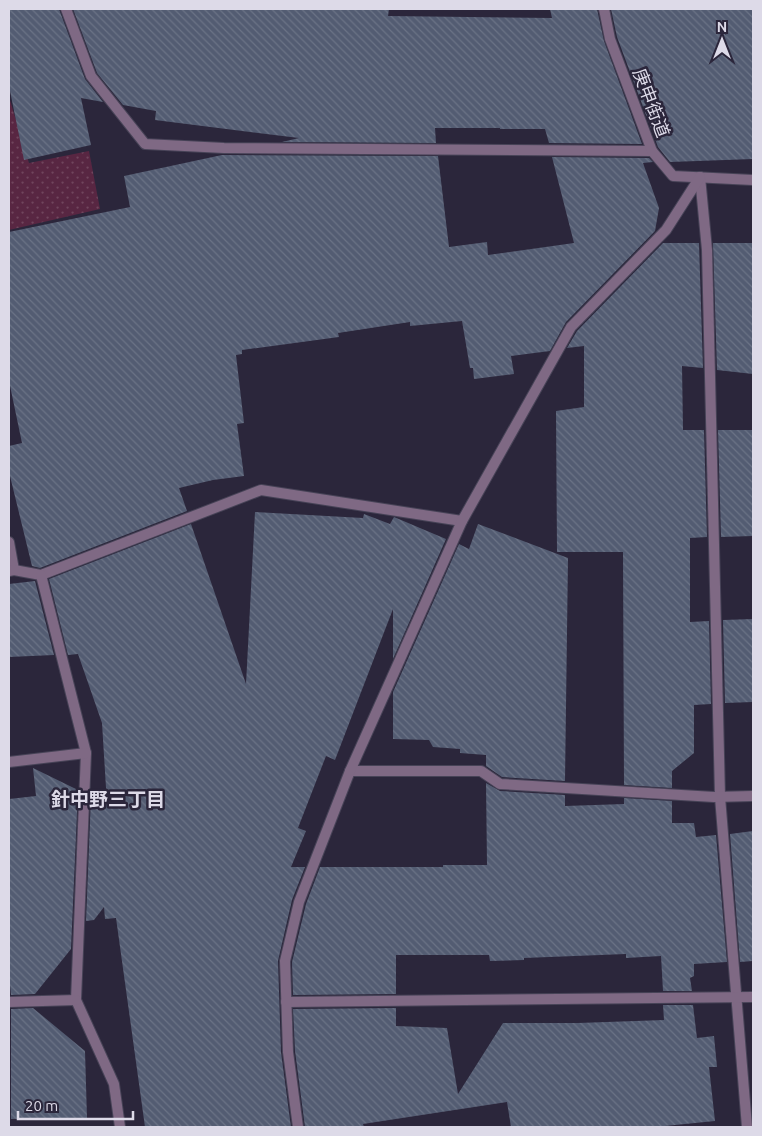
<svg xmlns="http://www.w3.org/2000/svg" width="762" height="1136" font-family="Ubuntu,'Noto Sans JP',sans-serif">
	<defs>
		<pattern id="park-dots" width="8" height="8" patternUnits="userSpaceOnUse" patternTransform="scale(1.25)"><rect width="8" height="8" fill="#582642"/><path d="M2 2h.1M6 6h.1" fill="none" stroke="#70455d" stroke-width="1.8" stroke-linecap="round"/></pattern>
		<pattern id="building-back-hatch" width="6" height="6" patternUnits="userSpaceOnUse" patternTransform="scale(1.25)"><rect width="6" height="6" fill="#535c72"/><path d="M-1 5l2 2M0 0l6 6M5-1l2 2" fill="none" stroke="#6b7386"/></pattern>
	</defs>
	<rect width="100%" height="100%" fill="#2b263b"/>
	<polygon fill="url(#park-dots)" points="9,97 29,163 89,151 100,209 9,230"/>
	<g fill="url(#building-back-hatch)">
		<polygon points="9,9 59,9 85,79 103,102 81,98 91,145 24,160 9,86"/>
		<polygon points="73,9 389,9 388,16 552,18 550,9 597,9 604,41 642,144 549,143 545,129 500,129 500,128 435,128 436,143 282,142 299,138 155,120 156,111 123,105 97,73"/>
		<polygon points="611,9 753,9 753,159 670,162 658,147 617,37"/>
		<polygon points="222,155 438,156 449,247 487,242 488,255 574,243 552,157 649,158 653,162 643,163 659,208 655,231 566,322 550,351 511,356 514,374 474,379 473,368 470,368 462,321 410,326 410,322 338,333 339,337 242,350 242,354 236,355 244,423 237,424 244,476 213,480 179,488 187,511 40,568 32,566 9,472 9,446 22,443 9,381 9,232 130,207 124,176"/>
		<polygon points="663,243 699,243 703,368 682,366 683,430 704,430 707,537 690,538 690,622 709,621 711,704 694,705 694,753 672,771 672,788 624,785 623,552 557,552 556,411 584,407 584,346 567,348 577,331"/>
		<polygon points="713,243 753,243 753,374 717,370"/>
		<polygon points="718,430 753,430 753,536 721,537"/>
		<polygon points="255,512 363,518 364,514 390,524 394,517 446,539 393,659 393,609 335,760 326,756 298,828 306,831 291,867 305,867 292,900 278,961 281,1052 291,1127 145,1127 116,918 105,919 104,907 94,920 86,921 91,796 107,804 102,723 78,654 68,655 49,579 191,524 246,684"/>
		<polygon points="478,524 568,558 565,781 502,777 486,766 486,755 460,753 460,749 433,747 429,740 393,739 393,692 459,544 469,549"/>
		<polygon points="35,581 54,655 9,657 9,584"/>
		<polygon points="753,619 753,702 725,703 723,620"/>
		<polygon points="33,768 78,790 71,949 35,994 11,995 10,985 9,985 9,799 36,796"/>
		<polygon points="486,783 500,791 565,795 565,806 624,804 624,798 672,801 672,823 694,823 696,837 716,835 727,962 694,964 694,976 690,978 692,991 663,991 661,956 626,958 626,954 524,958 524,960 490,961 489,955 396,955 396,994 293,995 292,962 306,904 320,867 443,867 443,865 487,865"/>
		<polygon points="753,831 753,961 740,962 730,834"/>
		<polygon points="663,1005 693,1005 697,1038 714,1036 717,1067 709,1067 715,1121 655,1127 511,1127 507,1102 363,1124 364,1127 305,1127 295,1051 293,1009 396,1008 396,1026 447,1028 458,1094 503,1023 578,1023 664,1020"/>
		<polygon points="33,1008 85,1051 87,1118 11,1119 11,1009"/>
	</g>
	<g fill="none" stroke-linecap="round" stroke-linejoin="round">
		<g stroke="#474357" stroke-width="12">
			<g id="street">
				<polyline points="66,9 91,76 145,144 224,148 652,151"/>
				<polyline points="604,9 610,39 652,151 673,176 753,180"/>
				<polyline points="700,177 707,250 720,797 747,1127"/>
				<polyline points="9,542 14,570"/>
				<polyline points="9,571 14,570 41,575 261,490 462,521"/>
				<polyline points="41,575 86,753 76,1000 114,1084 120,1127"/>
				<polyline points="9,762 86,753"/>
				<polyline points="350,771 481,771 500,784 714,797 753,796"/>
				<polyline points="9,1002 76,1000"/>
				<polyline points="286,1002 753,997"/>
				<polyline points="298,1127 288,1052 285,961 299,902 350,771 462,521 571,327 666,230 700,177"/>
			</g>
		</g>
		<use href="#street" stroke="#7f6984" stroke-width="10"/>
	</g>
	<g text-anchor="middle" stroke-width="5" stroke-linejoin="round" paint-order="stroke">
		<g font-size="18" fill="#dddae8" stroke="#2b263b">
			<text transform="translate(651 103) rotate(69)" y="6">庚申街道</text>
		</g>
		<g font-size="19" font-weight="bold" fill="#dddae8" stroke="#2b263b">
			<text x="108" y="806">針中野三丁目</text>
		</g>
	</g>
	<rect width="762" height="1136" fill="none" stroke="#dddae8" stroke-width="20"/>
	<g transform="translate(722 40)" stroke="#2b263b" stroke-width="4" paint-order="stroke">
	<path d="M0-4L9 19L0 12L-9 19Z" fill="#dddae8"/>
	<text y="-8" font-size="14" font-weight="bold" text-anchor="middle" fill="#dddae8">N</text>
	</g>
	<path d="M18 1111v8h115v-8" fill="none" stroke="#dddae8" stroke-width="2.5"/>
	<text x="25" y="1111" font-size="15" fill="#dddae8" stroke="#2b263b" stroke-width="4" paint-order="stroke">20 m</text>
</svg>
